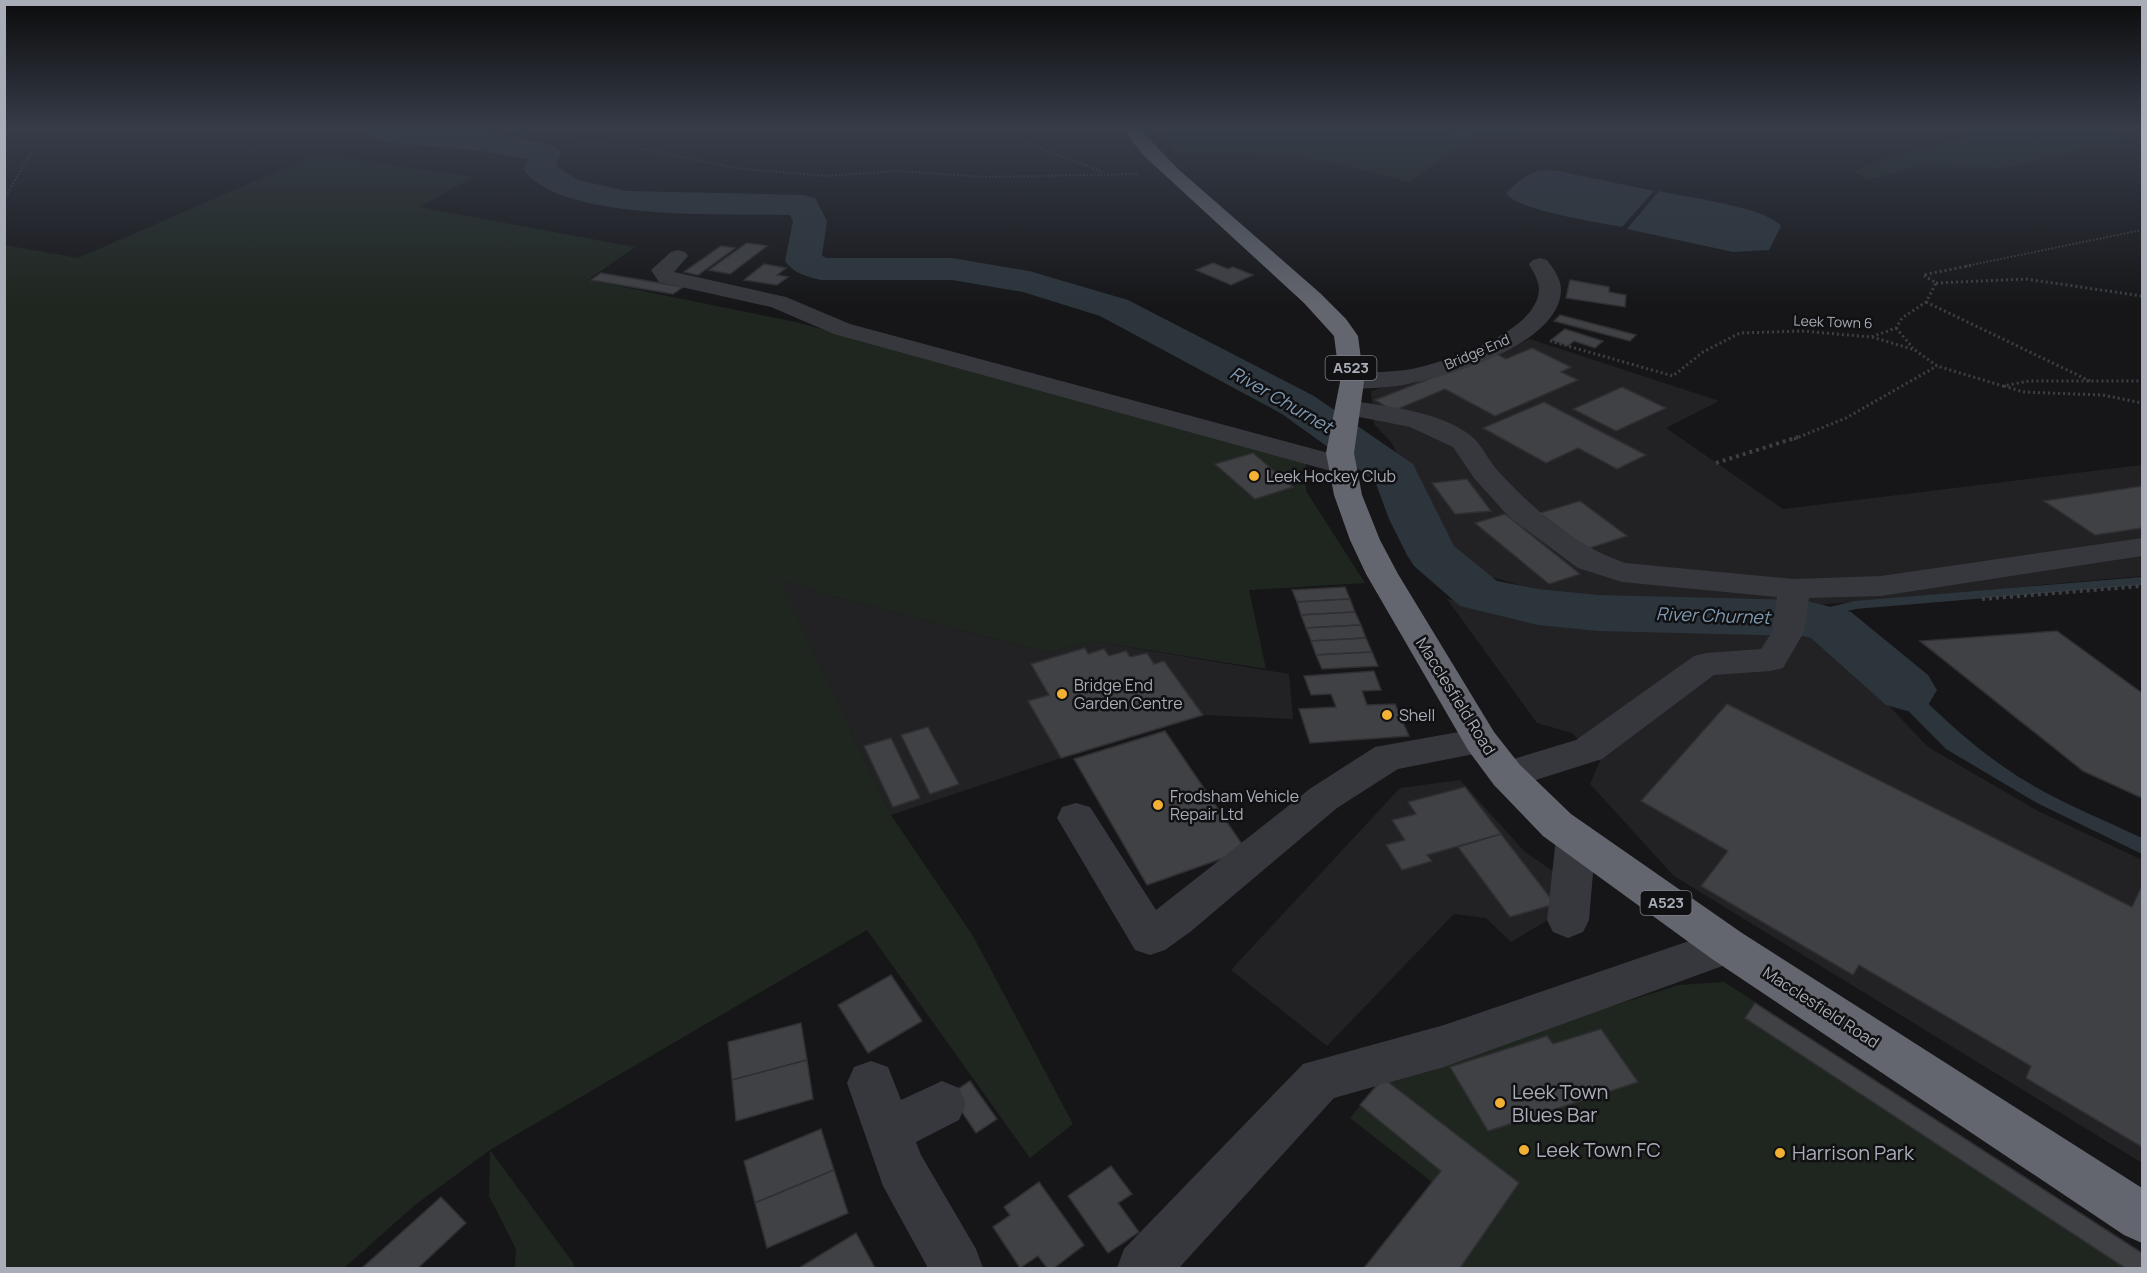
<svg xmlns="http://www.w3.org/2000/svg" width="2147" height="1273" font-family="Manrope,sans-serif">
	<rect width="100%" height="100%" fill="#161618"/>
	<g fill="#222225">
		<polygon points="1530,339 1719,401 1666,428 1783,509 2142,465 2142,576 1806,606 1581,604 1472,571 1424,504 1391,442 1374,424 1371,391 1452,367"/>
		<polygon points="778,578 835,597 1049,653 1092,641 1289,674 1293,719 1203,715 1061,758 891,815"/>
		<polygon points="1447,599 1553,620 1672,627 1779,625 1819,632 1928,747 2038,811 2142,860 2142,1163 1674,876 1590,784 1600,761 1572,733 1537,723"/>
		<polygon points="1460,780 1525,852 1575,886 1564,910 1511,942 1486,918 1454,914 1327,1046 1231,970 1400,788"/>
	</g>
	<g fill="#1e261f">
		<polygon points="1161,129 1550,129 1463,145 1409,182 1330,162 1243,153 1176,154"/>
		<polygon points="1998,129 2092,129 2132,140 2002,168 1916,167 1868,180 1853,171 1882,159"/>
		<polygon points="317,154 474,177 419,207 635,247 588,280 796,322 1306,462 1306,491 1365,583 1249,590 1266,669 1092,641 1049,653 835,597 779,579 891,815 973,936 1073,1124 1030,1158 867,930 490,1150 574,1264 573,1268 515,1268 516,1249 489,1196 490,1150 415,1205 344,1268 5,1268 4,245 78,258"/>
		<polygon points="1724,982 2142,1253 2142,1268 1364,1268 1432,1182 1350,1118 1383,1078 1679,985"/>
	</g>
	<g fill="#2c353c">
		<path d="M1548,170L1558,171L1654,191L1622,227C1600,223 1515,210 1506,193C1520,180 1528,171 1548,170Z"/>
		<path d="M1659,191C1685,197 1766,207 1781,226L1769,250L1733,252L1627,229Z"/>
		<path d="M1850,631C1903,675 1947,728 2004,767C2046,797 2096,816 2142,838V854L2037,803L1946,749L1846,648Z"/>
	</g>
	<g fill="none" stroke-linecap="round" stroke-linejoin="round">
		<polyline stroke="#2c353c" stroke-width="8" points="1803,618 1855,605 2142,581"/>
		<path fill="#2c353c" fill-rule="evenodd" d="M363,129C426,123 496,131 557,147L561,153L556,166L578,180L626,191L803,195L815,198L827,221L822,256L827,258H952L1029,271L1128,300L1314,396L1413,464L1454,546L1497,581L1538,589L1598,595L1803,600L1851,612L1928,675L1937,690L1928,705L1907,711L1886,705L1811,638L1803,636L1598,631L1538,625L1460,606L1414,566L1407,555L1389,519L1375,481L1282,414L1100,316L1023,292L952,280H821C807,277 793,273 785,261L793,221L790,215C729,213 561,223 523,169L528,159L481,151L390,143L368,135Z"/>
	</g>
	<g fill="#404145" stroke="#303034" stroke-width="1.5">
		<polygon points="1463,129 1483,129 1478,130 1482,131 1459,136 1448,132"/>
		<polygon points="747,243 767,246 730,274 709,270"/>
		<polygon points="721,246 735,248 698,275 684,272"/>
		<polygon points="1213,263 1228,269 1233,267 1253,275 1231,285 1196,270"/>
		<polygon points="764,264 786,268 777,275 788,277 777,285 744,280"/>
		<polygon points="601,273 683,287 673,294 591,280"/>
		<polygon points="1570,280 1609,287 1609,292 1626,295 1625,307 1566,298"/>
		<polygon points="1560,315 1636,335 1630,341 1554,321"/>
		<polygon points="1565,329 1603,341 1595,348 1574,341 1568,346 1551,340"/>
		<polygon points="1532,348 1571,367 1561,372 1578,380 1495,416 1445,389 1393,411 1375,400 1495,353 1506,359"/>
		<polygon points="1622,387 1666,408 1616,431 1573,409"/>
		<polygon points="1544,402 1646,455 1617,469 1578,448 1546,463 1483,428"/>
		<polygon points="1253,453 1293,487 1255,499 1215,464"/>
		<polygon points="1467,479 1491,511 1455,514 1432,483"/>
		<polygon points="2142,486 2142,528 2095,535 2044,501"/>
		<polygon points="1580,501 1627,536 1587,549 1540,513"/>
		<polygon points="1505,514 1580,574 1549,584 1475,523"/>
		<polygon points="1345,587 1350,599 1297,602 1292,590"/>
		<polygon points="1350,599 1355,612 1301,615 1297,602"/>
		<polygon points="1355,612 1361,625 1306,628 1301,615"/>
		<polygon points="1361,625 1366,638 1311,641 1306,628"/>
		<polygon points="2057,631 2142,693 2142,798 2083,771 1920,641"/>
		<polygon points="1366,638 1372,652 1316,655 1311,641"/>
		<polygon points="1085,648 1088,654 1104,649 1109,656 1126,651 1130,657 1147,653 1154,664 1164,661 1203,715 1061,758 1028,701 1049,695 1031,664"/>
		<polygon points="1372,652 1378,666 1322,669 1316,655"/>
		<polygon points="1374,671 1381,690 1362,691 1367,705 1395,704 1409,736 1310,743 1299,709 1336,707 1331,694 1311,695 1304,676"/>
		<polygon points="1727,704 2132,907 2141,888 2142,889 2142,1147 2026,1078 2031,1066 1859,965 1853,975 1701,886 1728,851 1641,801"/>
		<polygon points="928,727 959,784 930,794 901,735"/>
		<polygon points="1165,731 1246,850 1147,885 1074,759"/>
		<polygon points="891,738 920,798 893,807 864,746"/>
		<polygon points="1465,787 1501,834 1427,855 1432,861 1402,870 1386,845 1405,840 1392,820 1416,814 1408,802"/>
		<polygon points="1501,834 1555,904 1510,917 1458,847"/>
		<polygon points="891,975 922,1021 868,1053 838,1005"/>
		<polygon points="1755,1003 2142,1253 2142,1268 2125,1268 1745,1018"/>
		<polygon points="801,1023 807,1060 732,1080 728,1042"/>
		<polygon points="1601,1029 1638,1082 1488,1131 1450,1067 1547,1036 1553,1044"/>
		<polygon points="807,1060 813,1099 736,1121 732,1080"/>
		<polygon points="1383,1078 1519,1183 1460,1268 1364,1268 1441,1171 1360,1105"/>
		<polygon points="970,1081 997,1119 976,1133 950,1094"/>
		<polygon points="821,1129 834,1170 755,1203 744,1161"/>
		<polygon points="1111,1166 1132,1194 1118,1203 1139,1232 1108,1253 1068,1196"/>
		<polygon points="834,1170 848,1213 767,1248 755,1203"/>
		<polygon points="1039,1182 1084,1245 1054,1268 1047,1268 1038,1256 1020,1268 993,1227 1010,1215 1004,1207"/>
		<polygon points="441,1197 466,1223 418,1268 362,1268"/>
		<polygon points="856,1233 875,1268 799,1268"/>
	</g>
	<g fill="none" stroke-linecap="round" stroke-linejoin="round">
		<g stroke="#3d3f44" stroke-width="2" stroke-dasharray="1.5 2" stroke-linecap="butt">
			<polyline points="478,129 644,149 735,168 826,176 899,171 984,177 1139,174"/>
			<polyline points="999,129 1027,143 1103,172"/>
			<polyline points="4,132 11,129"/>
			<polyline points="4,199 45,129"/>
			<polyline points="1966,266 2142,230"/>
		</g>
		<g stroke="#3d3f44" stroke-width="3" stroke-dasharray="2 3" stroke-linecap="butt">
			<polyline points="1936,283 2026,279 2142,296"/>
			<polyline points="1926,302 2090,381"/>
			<polyline points="1896,328 1913,348"/>
			<polyline points="1872,337 1915,350 1937,366 2003,386 2029,381 2142,381"/>
			<polyline points="1550,341 1673,376 1703,352 1740,333 1802,331 1871,337 1896,328 1902,318 1926,302 1936,283 1923,275 1973,265"/>
			<polyline points="2004,386 2023,392 2103,395 2142,403"/>
			<polyline points="1794,439 1846,418 1937,366"/>
		</g>
		<g stroke="#3d3f44" stroke-width="4" stroke-dasharray="3 4" stroke-linecap="butt">
			<polyline points="1716,463 1798,437"/>
			<polyline points="1982,599 2142,586"/>
		</g>
		<g fill="#37383d" fill-rule="evenodd">
			<polygon points="678,250 685,252 688,256 674,272 786,297 850,324 1351,459 1355,465 1351,471 1341,473 1331,471 834,334 771,307 659,282 651,270 671,252"/>
			<path d="M1540,258L1547,260C1553,268 1561,279 1561,289C1561,343 1453,375 1412,383C1392,388 1372,388 1352,389L1343,387L1340,382L1343,377C1365,371 1389,373 1412,369C1447,361 1536,333 1539,290C1539,280 1533,272 1529,264L1533,260Z"/>
			<path d="M1348,400C1388,407 1436,410 1470,435C1481,443 1488,460 1498,471C1533,509 1575,546 1625,563L1794,579L1881,576L2142,538V556L1881,596L1809,598L1804,632L1783,668L1771,671L1714,675L1602,759L1507,789L1494,785L1488,775L1494,765L1576,740L1694,656L1706,653L1761,649L1772,632L1777,597L1622,582L1578,568L1509,517L1474,478L1453,447L1410,427L1339,413L1335,408L1339,403Z"/>
			<polygon points="1481,728 1494,732 1499,741 1494,750 1398,769 1337,808 1190,932 1165,950 1150,955 1135,950 1057,818 1062,807 1076,803 1090,807 1156,910 1311,788 1375,747"/>
			<polygon points="1576,823 1590,827 1596,838 1589,920 1583,932 1568,938 1553,932 1547,920 1556,838 1562,827"/>
			<polygon points="1727,928 1742,933 1748,946 1742,959 1444,1067 1334,1098 1179,1268 1117,1268 1124,1249 1303,1064 1444,1025"/>
			<polygon points="871,1061 888,1067 901,1100 942,1081 959,1088 966,1104 959,1120 916,1142 921,1155 976,1249 983,1268 928,1268 883,1186 847,1083 854,1067"/>
		</g>
		<polygon fill="#63666e" fill-rule="evenodd" points="1123,129 1140,129 1178,169 1320,293 1346,319 1358,336 1364,382 1354,453 1362,495 1380,540 1398,574 1494,732 1520,765 1571,814 1742,933 2142,1188 2142,1243 2124,1235 1712,959 1543,836 1494,785 1468,750 1366,574 1350,540 1334,495 1326,453 1340,382 1334,336 1304,303 1142,154"/>
	</g>
	<linearGradient id="sky" x2="0" y2="1"><stop stop-color="#0c0c0d"/><stop offset="0.42" stop-color="#363c48"/><stop offset="1" stop-color="#363c48" stop-opacity="0"/></linearGradient>
	<rect width="2147" height="307" fill="url(#sky)"/>
	<g fill="#f2b134" stroke="#111113" stroke-width="2">
		<circle cx="1254" cy="476" r="6"/>
		<circle cx="1062" cy="694" r="6"/>
		<circle cx="1387" cy="715" r="6"/>
		<circle cx="1158" cy="805" r="6"/>
		<circle cx="1500" cy="1103" r="6"/>
		<circle cx="1524" cy="1150" r="6"/>
		<circle cx="1780" cy="1153" r="6"/>
	</g>
	<g text-anchor="middle" stroke-width="5" stroke-linejoin="round" paint-order="stroke">
		<g font-size="14" fill="#a8adb8" stroke="#111113">
			<text transform="translate(1833 322) rotate(2)" y="5">Leek Town 6</text>
			<text transform="translate(1477 352) rotate(-23)" y="5">Bridge End</text>
		</g>
		<g fill="#111113" stroke="#7b7e86" stroke-width="1.5">
			<rect x="1325.5" y="356" width="51" height="24" rx="4.5"/>
			<rect x="1640.5" y="891" width="51" height="24" rx="4.5"/>
		</g>
		<g font-size="15" font-weight="bold" fill="#a8adb8">
			<text x="1351" y="373">A523</text>
			<text x="1666" y="908">A523</text>
		</g>
		<g font-size="16" fill="#a8adb8" stroke="#111113" text-anchor="start">
			<text x="1266" y="482">Leek Hockey Club</text>
			<text x="1074" y="691">Bridge End<tspan x="1074" dy="18">Garden Centre</tspan></text>
			<text x="1399" y="721">Shell</text>
			<text x="1170" y="802">Frodsham Vehicle<tspan x="1170" dy="18">Repair Ltd</tspan></text>
		</g>
		<g font-size="16" fill="#a8adb8" stroke="#111113">
			<text transform="translate(1456 696) rotate(58)" y="6">Macclesfield Road</text>
			<text transform="translate(1821 1007) rotate(33)" y="6">Macclesfield Road</text>
		</g>
		<g font-size="18" font-style="italic" fill="#7f9bb3" stroke="#111113">
			<text transform="translate(1281 400) rotate(30)" y="6">River Churnet</text>
			<text transform="translate(1713 616) rotate(2)" y="6">River Churnet</text>
		</g>
		<g font-size="20" fill="#a8adb8" stroke="#111113" text-anchor="start">
			<text x="1512" y="1099">Leek Town<tspan x="1512" dy="23">Blues Bar</tspan></text>
			<text x="1536" y="1157">Leek Town FC</text>
			<text x="1792" y="1160">Harrison Park</text>
		</g>
	</g>
	<rect width="2147" height="1273" fill="none" stroke="#a8adb8" stroke-width="12"/>
</svg>
